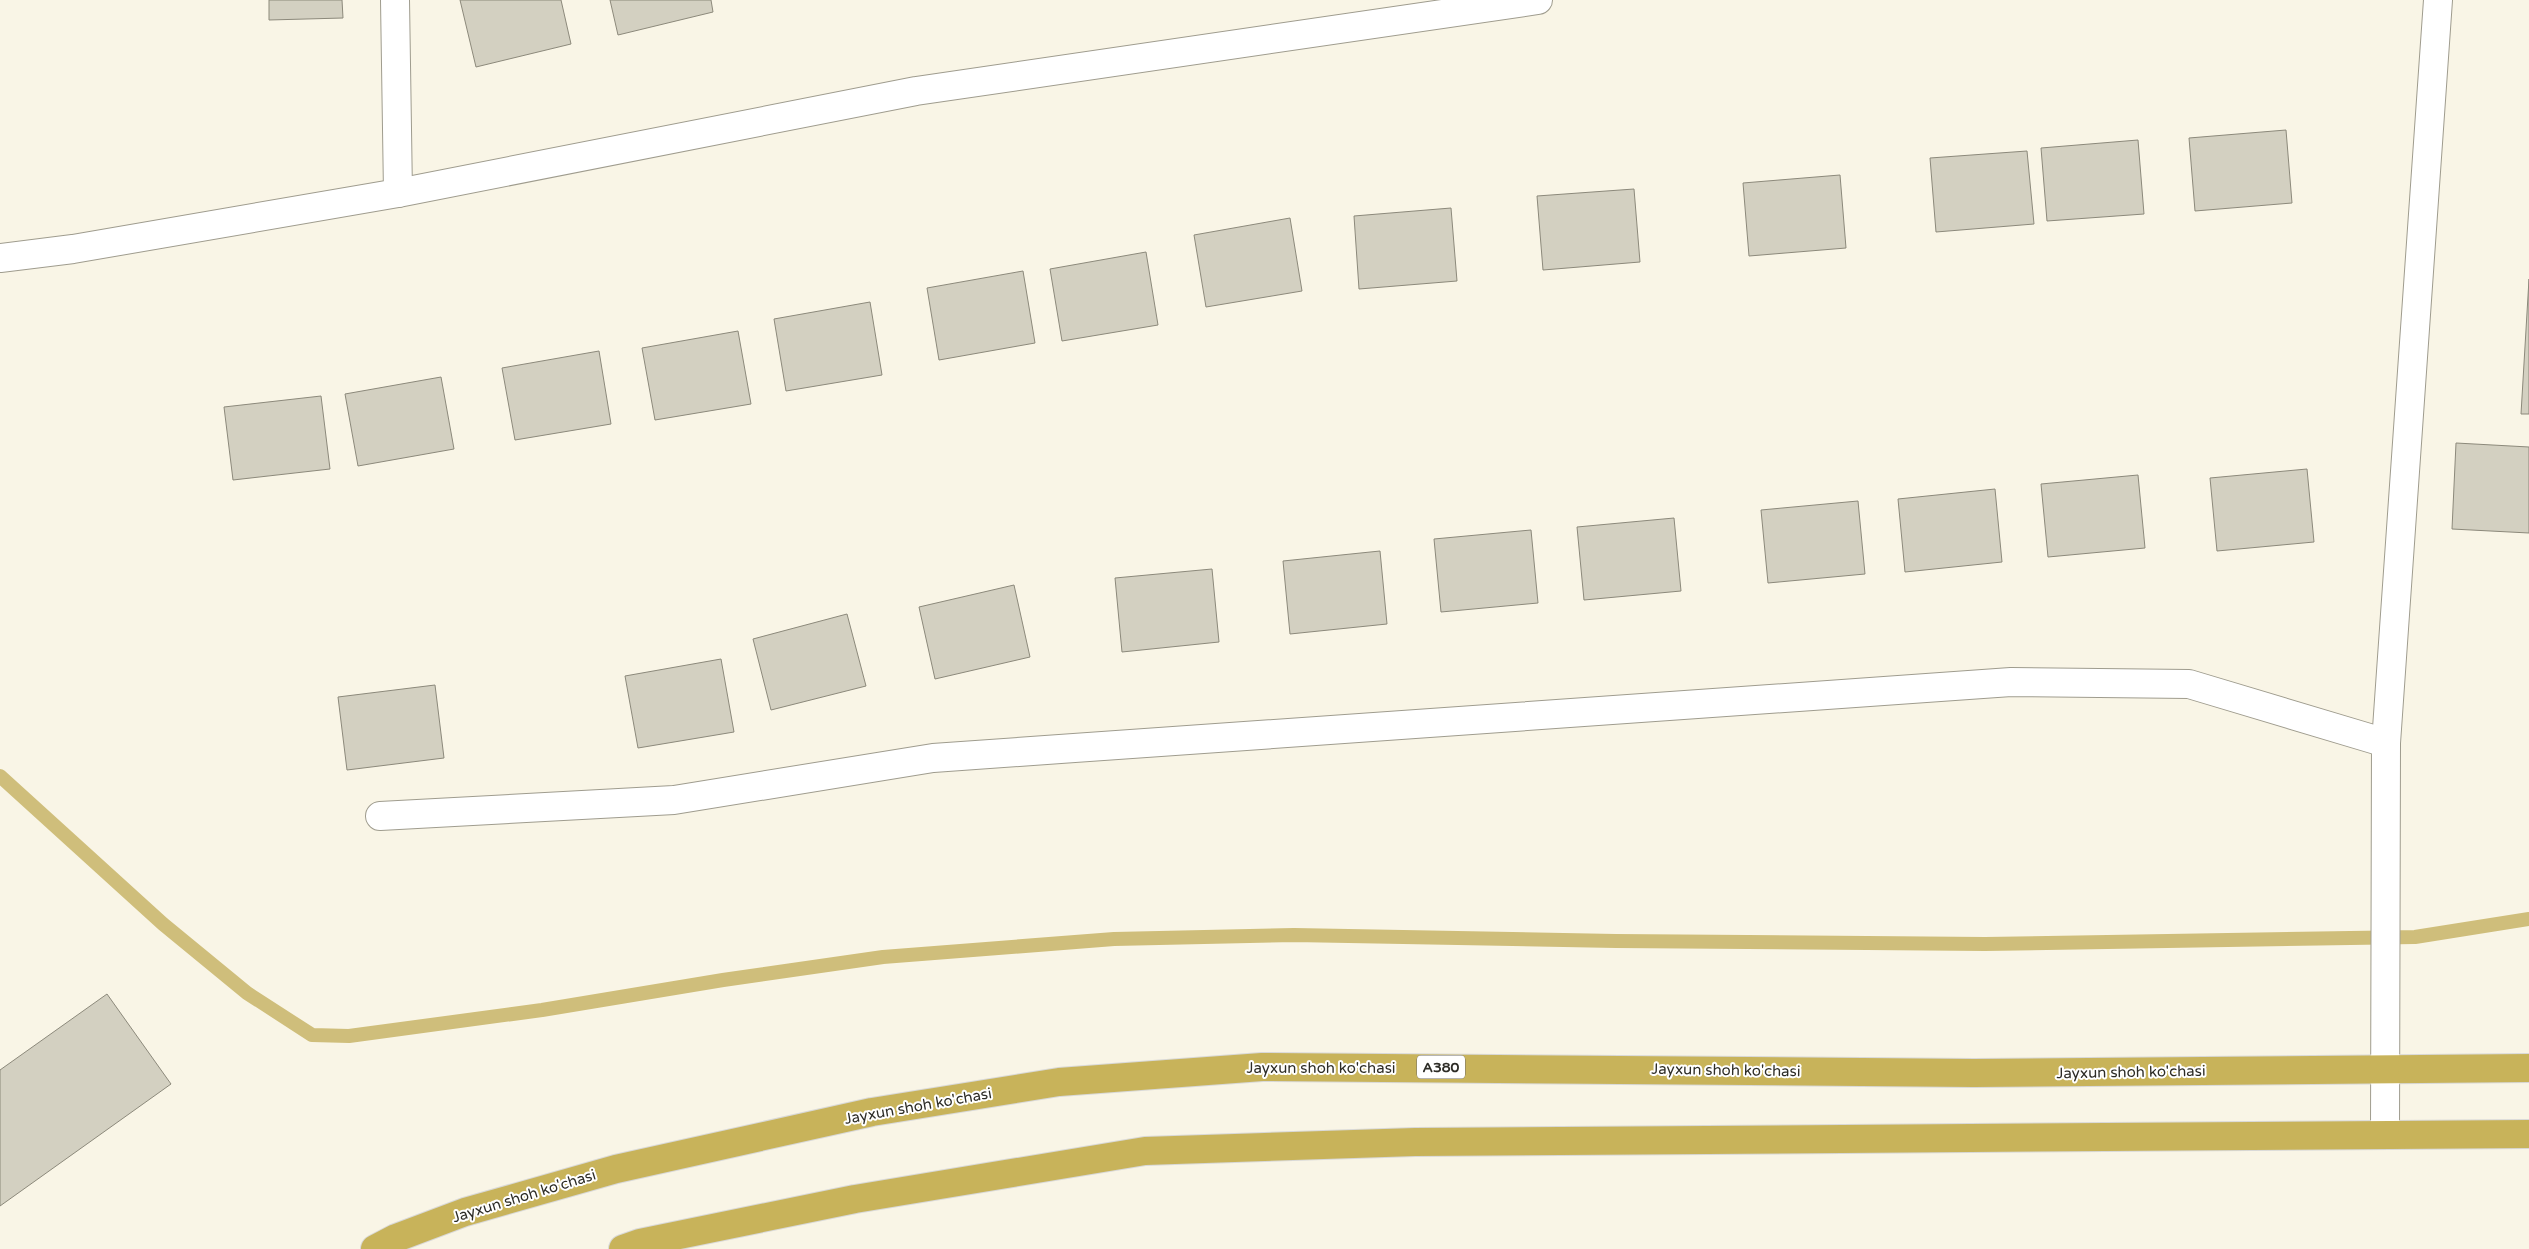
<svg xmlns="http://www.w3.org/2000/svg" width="2529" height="1249" font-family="'Varela Round',sans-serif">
	<rect width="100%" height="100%" fill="#f9f5e6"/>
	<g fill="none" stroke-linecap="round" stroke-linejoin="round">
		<polyline stroke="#cfbe7b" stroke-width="14" points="0,776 163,924 247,993 312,1035 349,1036 542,1010 723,980 883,957 1114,939 1294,935 1616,941 1985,944 2415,937 2529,919"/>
	</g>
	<g fill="#d3d0c1" stroke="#8c897b">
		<polygon points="269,0 342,0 343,18 269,20"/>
		<polygon points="460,0 561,0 571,44 476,67"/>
		<polygon points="610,0 711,0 713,12 618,35"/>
		<polygon points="2286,130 2292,203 2195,211 2189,138"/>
		<polygon points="2138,140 2144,214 2047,221 2041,148"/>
		<polygon points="2027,151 2034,224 1936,232 1930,158"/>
		<polygon points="1840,175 1846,248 1749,256 1743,183"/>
		<polygon points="1634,189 1640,262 1543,270 1537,196"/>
		<polygon points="1451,208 1457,281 1359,289 1354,216"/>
		<polygon points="1290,218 1302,291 1206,307 1194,235"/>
		<polygon points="1146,252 1158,325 1062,341 1050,269"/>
		<polygon points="1023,271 1035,343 939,360 927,288"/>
		<polygon points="2529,279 2529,414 2521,414"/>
		<polygon points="870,302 882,375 786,391 774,319"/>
		<polygon points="738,331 751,404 655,420 642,348"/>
		<polygon points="599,351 611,424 515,440 502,368"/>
		<polygon points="441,377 454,449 358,466 345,394"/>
		<polygon points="321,396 330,469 233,480 224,407"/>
		<polygon points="2456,443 2529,447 2529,533 2452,529"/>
		<polygon points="2307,469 2314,542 2217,551 2210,478"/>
		<polygon points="2138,475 2145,548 2048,557 2041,484"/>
		<polygon points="1995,489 2002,562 1905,572 1898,499"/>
		<polygon points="1858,501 1865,574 1768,583 1761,510"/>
		<polygon points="1674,518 1681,591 1584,600 1577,527"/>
		<polygon points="1531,530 1538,603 1441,612 1434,539"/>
		<polygon points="1380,551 1387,624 1290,634 1283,561"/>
		<polygon points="1212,569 1219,642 1122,652 1115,578"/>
		<polygon points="1014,585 1030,657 935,679 919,607"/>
		<polygon points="847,614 866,686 771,710 753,639"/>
		<polygon points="721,659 734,732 638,748 625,676"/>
		<polygon points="435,685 444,758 347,770 338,697"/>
		<polygon points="107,994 171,1084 0,1206 0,1070"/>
	</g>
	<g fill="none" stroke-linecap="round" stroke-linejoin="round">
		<g stroke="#9f9c8e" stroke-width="30">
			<g id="minor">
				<polyline points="395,0 398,193"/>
				<polyline points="0,258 73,249 398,193 916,91 1538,0"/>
				<polyline points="380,816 674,800 933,758 2011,682 2189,684 2386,743"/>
				<polyline points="2385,1135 2386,743 2438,0"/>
			</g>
		</g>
		<g stroke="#d9d9d8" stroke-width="30">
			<g id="highway">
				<polyline points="375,1249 396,1238 465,1212 616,1169 872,1112 1059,1082 1262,1067 1974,1073 2529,1068"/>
				<polyline points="623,1249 640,1243 855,1199 1145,1151 1415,1142 2529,1134"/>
			</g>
		</g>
		<use href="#minor" stroke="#fff" stroke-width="28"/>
		<use href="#highway" stroke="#c8b35a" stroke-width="28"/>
	</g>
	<g text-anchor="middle" stroke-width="4" stroke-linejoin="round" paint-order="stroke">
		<rect fill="#fff" stroke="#6c6b67" stroke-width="1" x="1417" y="1055.5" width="48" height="23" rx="4"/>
		<g font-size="14" font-weight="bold" fill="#2d2c26">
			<text x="1441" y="1072">A380</text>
		</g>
		<g font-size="15" fill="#2d2c26" stroke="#fff">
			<text x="1321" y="1073">Jayxun shoh ko'chasi</text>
			<text transform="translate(1726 1070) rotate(1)" y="5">Jayxun shoh ko'chasi</text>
			<text transform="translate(2131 1072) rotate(-1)" y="5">Jayxun shoh ko'chasi</text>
			<text transform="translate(918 1106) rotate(-10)" y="5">Jayxun shoh ko'chasi</text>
			<text transform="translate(524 1196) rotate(-17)" y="5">Jayxun shoh ko'chasi</text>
		</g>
	</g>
</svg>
